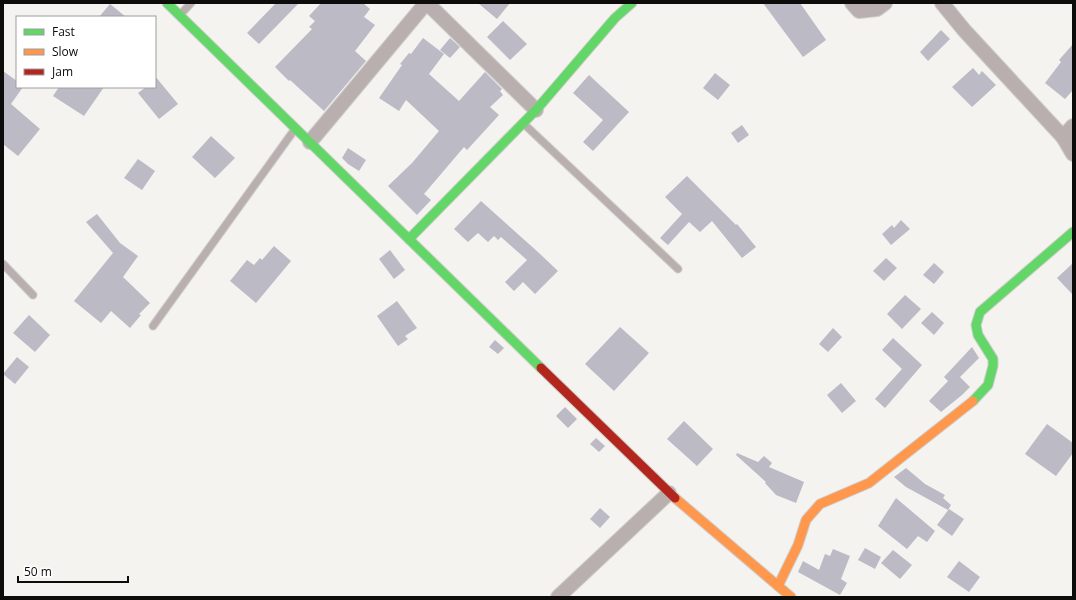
<svg xmlns="http://www.w3.org/2000/svg" width="1076" height="600" font-family="'Open Sans',sans-serif">
	<rect width="100%" height="100%" fill="#f4f3f0"/>
	<g fill="#bcbac5">
		<polygon points="276,3 299,3 259,44 247,33"/>
		<polygon points="321,3 363,3 370,9 364,17 375,25 355,51 366,61 324,111 290,80 289,81 275,67 312,29 309,27 315,21 309,16"/>
		<polygon points="478,3 510,3 497,19"/>
		<polygon points="763,3 800,3 826,40 803,57"/>
		<polygon points="110,4 126,17 99,17"/>
		<polygon points="503,21 527,44 510,60 487,37"/>
		<polygon points="941,30 950,39 928,61 920,52"/>
		<polygon points="423,38 444,54 429,74 459,101 485,72 502,89 500,91 503,95 490,107 499,115 467,150 464,147 424,194 431,200 417,215 388,186 412,163 439,131 406,100 399,111 379,98 402,65 400,64 409,53 411,54"/>
		<polygon points="450,38 460,47 450,58 440,50"/>
		<polygon points="1073,44 1073,90 1065,99 1045,83 1061,62 1059,60"/>
		<polygon points="973,68 979,75 982,71 996,85 972,107 952,87"/>
		<polygon points="3,71 17,81 17,87 23,87 11,104 40,129 18,156 3,144"/>
		<polygon points="715,73 730,85 718,100 703,88"/>
		<polygon points="589,75 629,112 593,151 583,142 603,120 573,93"/>
		<polygon points="155,76 178,104 159,119 138,93 146,87 155,87"/>
		<polygon points="59,87 104,87 84,116 53,96"/>
		<polygon points="742,125 749,135 738,143 731,133"/>
		<polygon points="211,136 235,158 215,178 192,157"/>
		<polygon points="348,148 366,160 359,171 348,164 342,158"/>
		<polygon points="138,159 155,171 142,190 124,178"/>
		<polygon points="687,176 736,225 737,224 756,247 742,258 712,221 700,232 689,222 668,245 660,238 682,214 665,197"/>
		<polygon points="481,201 539,253 558,271 535,294 523,282 514,291 505,282 527,260 501,237 498,240 494,236 488,242 478,233 468,242 454,229"/>
		<polygon points="97,214 120,243 138,256 123,277 150,303 139,314 141,315 130,328 111,311 101,323 74,301 113,253 86,222"/>
		<polygon points="901,220 910,229 891,245 882,234 892,225 894,228"/>
		<polygon points="274,246 291,261 256,303 230,281 247,260 254,265 260,258 262,260"/>
		<polygon points="390,250 405,270 394,279 379,259"/>
		<polygon points="886,258 897,268 884,281 873,271"/>
		<polygon points="934,263 944,272 934,284 923,275"/>
		<polygon points="1073,263 1073,295 1057,278"/>
		<polygon points="905,295 921,309 902,329 887,314"/>
		<polygon points="397,301 417,328 405,336 408,339 398,346 377,316"/>
		<polygon points="932,312 944,323 934,335 921,323"/>
		<polygon points="29,315 50,335 35,352 13,333"/>
		<polygon points="620,327 649,353 614,391 585,364"/>
		<polygon points="833,328 842,337 828,352 819,344"/>
		<polygon points="893,338 922,365 885,408 875,399 902,369 882,350"/>
		<polygon points="495,340 504,348 498,354 489,347"/>
		<polygon points="972,347 979,358 960,377 970,387 962,395 941,412 929,401 948,381 944,377"/>
		<polygon points="17,357 29,367 15,384 3,374"/>
		<polygon points="841,383 856,401 842,413 827,395"/>
		<polygon points="565,407 577,419 568,428 556,416"/>
		<polygon points="684,421 713,449 697,466 667,439"/>
		<polygon points="1047,424 1073,443 1073,453 1056,476 1025,454"/>
		<polygon points="596,438 605,446 599,452 590,444"/>
		<polygon points="737,453 758,462 764,456 772,463 769,467 804,482 796,503 776,495 765,483 766,482 736,455"/>
		<polygon points="906,468 925,484 945,495 943,498 951,505 948,510 906,487 894,477"/>
		<polygon points="896,498 935,531 927,542 918,536 907,549 878,526"/>
		<polygon points="600,508 610,517 600,528 590,519"/>
		<polygon points="949,509 964,519 952,536 937,525"/>
		<polygon points="865,548 881,557 875,569 858,560"/>
		<polygon points="833,549 850,556 841,579 847,583 840,595 798,572 803,561 819,570 825,554 830,556"/>
		<polygon points="893,550 912,565 900,579 881,563"/>
		<polygon points="959,561 980,577 969,592 947,577"/>
	</g>
	<g fill="none" stroke-linecap="round" stroke-linejoin="round">
		<g stroke="#cececc" stroke-width="9">
			<g id="lane">
				<polyline points="180,15 191,3"/>
				<polyline points="524,124 678,269"/>
				<polyline points="3,264 33,295"/>
				<polyline points="153,326 295,129"/>
			</g>
		</g>
		<g stroke="#cececc" stroke-width="16">
			<g id="street">
				<polyline points="427,3 536,110"/>
				<polyline points="852,3 859,11 877,9 885,3"/>
				<polyline points="942,3 964,30 1063,137"/>
				<polyline points="1073,126 1063,137 1073,154"/>
				<polyline points="310,142 426,3"/>
				<polyline points="558,597 669,493"/>
			</g>
		</g>
		<g stroke="#cececc" stroke-width="11">
			<g id="fast">
				<polyline points="167,3 541,368"/>
				<polyline points="409,239 536,110 615,18 632,3"/>
				<polyline points="973,401 988,385 993,366 993,359 978,335 976,325 980,312 1073,232"/>
			</g>
		</g>
		<g stroke="#cececc" stroke-width="11">
			<g id="slow">
				<polyline points="675,498 791,597"/>
				<polyline points="778,586 798,545 806,520 820,504 869,483 973,401"/>
			</g>
		</g>
		<g stroke="#cececc" stroke-width="11">
			<polyline id="jam" points="541,368 675,498"/>
		</g>
		<use href="#lane" stroke="#b9afaf" stroke-width="7"/>
		<use href="#street" stroke="#b9afaf" stroke-width="14"/>
		<use href="#fast" stroke="#63d668" stroke-width="9"/>
		<use href="#slow" stroke="#ff974d" stroke-width="9"/>
		<use href="#jam" stroke="#b3261e" stroke-width="9"/>
	</g>
	<rect width="1076" height="600" fill="none" stroke="#0d0c0a" stroke-width="8"/>
	<rect x="16" y="16" width="140" height="72" fill="#ffffff" stroke="#9e9e9d"/>
	<rect x="24" y="29" width="20" height="6" fill="#63d668" stroke="#9e9e9d"/>
	<text x="52" y="36" font-size="12" fill="#0d0c0a">Fast</text>
	<rect x="24" y="49" width="20" height="6" fill="#ff974d" stroke="#9e9e9d"/>
	<text x="52" y="56" font-size="12" fill="#0d0c0a">Slow</text>
	<rect x="24" y="69" width="20" height="6" fill="#b3261e" stroke="#9e9e9d"/>
	<text x="52" y="76" font-size="12" fill="#0d0c0a">Jam</text>
	<path d="M18 576v6h110v-6" fill="none" stroke="#0d0c0a" stroke-width="2"/>
	<text x="24" y="576" font-size="12" fill="#0d0c0a" stroke="#ffffff" stroke-width="3" paint-order="stroke">50 m</text>
</svg>
